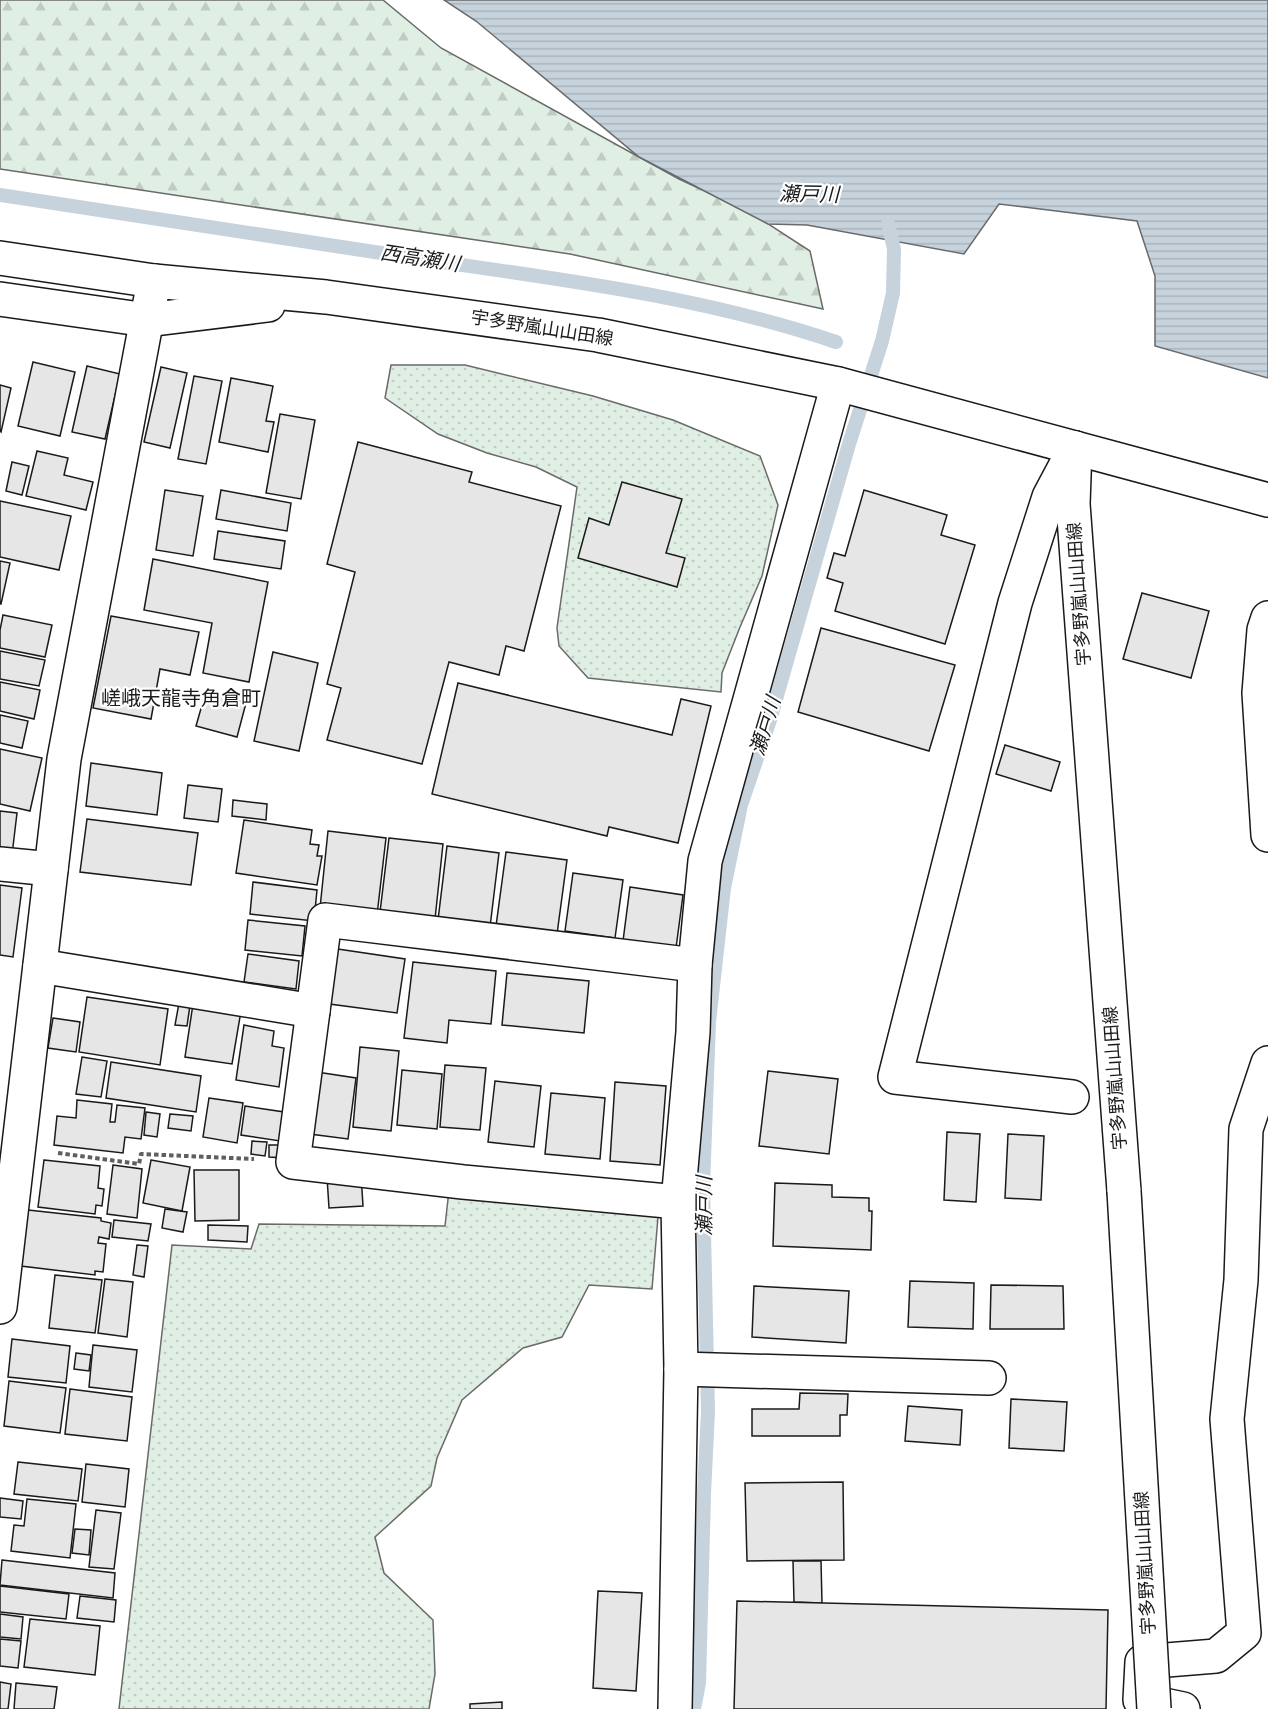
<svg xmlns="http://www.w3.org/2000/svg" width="1268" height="1709" font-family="'PT Sans Narrow','Noto Sans JP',sans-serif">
	<defs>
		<pattern id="grass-dots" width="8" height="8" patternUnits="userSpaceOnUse" patternTransform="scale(1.5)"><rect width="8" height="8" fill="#e0efe3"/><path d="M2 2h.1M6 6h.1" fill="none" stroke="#c0ccc2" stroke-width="1.8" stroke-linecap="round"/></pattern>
		<pattern id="forest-firs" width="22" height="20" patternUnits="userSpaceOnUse" patternTransform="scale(1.5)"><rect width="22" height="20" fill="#e0efe3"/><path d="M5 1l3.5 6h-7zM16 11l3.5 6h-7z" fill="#c0ccc2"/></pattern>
		<pattern id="water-rules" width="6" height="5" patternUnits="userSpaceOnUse" patternTransform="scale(1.5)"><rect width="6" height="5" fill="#c6d2dc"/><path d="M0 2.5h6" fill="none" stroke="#aab4bc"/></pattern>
	</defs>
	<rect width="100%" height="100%" fill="#fff"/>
	<g fill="url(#grass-dots)" stroke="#6a6a6a" stroke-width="1.5">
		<polygon points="391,365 465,365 593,396 673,420 760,456 778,505 762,576 740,627 722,673 721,692 588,678 559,646 557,628 577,487 536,467 487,453 438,434 385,398"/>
		<polygon points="449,1190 659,1205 652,1289 589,1285 562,1337 523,1348 462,1400 437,1458 431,1486 375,1537 384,1573 433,1620 435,1674 429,1709 119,1709 172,1245 251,1249 259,1224 445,1226"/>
	</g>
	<polygon fill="url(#forest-firs)" stroke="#6a6a6a" stroke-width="1.5" points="0,0 383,0 441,48 679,179 750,212 810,251 823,309 570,254 0,169"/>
	<polygon fill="url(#water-rules)" stroke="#6a6a6a" stroke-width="1.5" points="444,0 1268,0 1268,378 1155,346 1155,276 1137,221 999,204 964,254 807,225 768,224 639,157 476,21"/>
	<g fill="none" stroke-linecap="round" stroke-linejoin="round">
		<g stroke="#c6d2dc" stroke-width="14">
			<path d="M0,195C142,217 284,239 427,260C565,280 703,297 836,342"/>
			<polyline points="694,1709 699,1683 704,1494 708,1411 703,1187 709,1022 724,888 741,805 770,720 849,444 882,341 893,293 894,249 888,223"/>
		</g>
	</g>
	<g fill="#e6e6e6" stroke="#1a1a1a" stroke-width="1.5">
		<polygon points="33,362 75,372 60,436 18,426"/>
		<polygon points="87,366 120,374 105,439 72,432"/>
		<polygon points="161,367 187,373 170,448 144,442"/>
		<polygon points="194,376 222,381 206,464 178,459"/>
		<polygon points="231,378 273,386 266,421 274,422 268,452 219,442"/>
		<polygon points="0,385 11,388 1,432 0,431"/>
		<polygon points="280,414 315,420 301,499 266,493"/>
		<polygon points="358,442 472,472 469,482 561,506 524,651 506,646 499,675 449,662 422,764 327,740 341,688 327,684 355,572 327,564"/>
		<polygon points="37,451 68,458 64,475 93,482 86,510 26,496"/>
		<polygon points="12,462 29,466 22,495 6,491"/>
		<polygon points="622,482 682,499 666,553 685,558 677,587 578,558 589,518 609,525"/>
		<polygon points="165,490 203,496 193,556 156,550"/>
		<polygon points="221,490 291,503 287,531 216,519"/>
		<polygon points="864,490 947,515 941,535 975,545 945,644 835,611 843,583 827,578 834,553 845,556"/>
		<polygon points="0,501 71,516 59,570 0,557"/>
		<polygon points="218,531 285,541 281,569 214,559"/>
		<polygon points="153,559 268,582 249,682 203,673 212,623 144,610"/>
		<polygon points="0,561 10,563 1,604 0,604"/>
		<polygon points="1142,593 1209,611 1191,678 1123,659"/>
		<polygon points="3,615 52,625 45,657 0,648 0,630"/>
		<polygon points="111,616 199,632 190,675 160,669 151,719 93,708"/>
		<polygon points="821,628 955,665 929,751 798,712"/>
		<polygon points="0,651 45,660 39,686 0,679"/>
		<polygon points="273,652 318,663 299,751 254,741"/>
		<polygon points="0,682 40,690 34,719 0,711"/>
		<polygon points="458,683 672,735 681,699 711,706 678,843 609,827 607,836 432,794"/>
		<polygon points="206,691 246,703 237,737 196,726"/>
		<polygon points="0,715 28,721 22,748 0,743"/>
		<polygon points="1005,745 1060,762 1051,791 996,774"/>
		<polygon points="0,749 42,758 30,811 0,804"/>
		<polygon points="91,763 162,773 157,815 86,806"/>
		<polygon points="188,785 222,789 218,822 184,818"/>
		<polygon points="233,800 267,804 266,820 232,816"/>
		<polygon points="0,811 17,813 12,855 0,854"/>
		<polygon points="87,819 198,833 191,885 80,872"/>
		<polygon points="244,820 312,830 310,844 319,845 317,856 322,856 317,885 236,873"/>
		<polygon points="328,831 386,838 377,915 320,908"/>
		<polygon points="389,838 443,844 435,919 380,912"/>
		<polygon points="447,846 499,853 490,927 438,920"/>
		<polygon points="506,852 567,860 557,934 496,926"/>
		<polygon points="573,873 623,880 615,938 565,931"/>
		<polygon points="253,882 317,890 314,921 250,914"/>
		<polygon points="0,885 22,888 13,957 0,955"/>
		<polygon points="630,887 683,895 676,948 623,941"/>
		<polygon points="248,920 305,926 302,956 245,950"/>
		<polygon points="331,948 405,959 397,1013 322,1003"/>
		<polygon points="248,954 299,961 296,989 244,982"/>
		<polygon points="413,962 496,971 491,1024 449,1020 447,1043 404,1038"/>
		<polygon points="507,973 589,981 584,1033 502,1025"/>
		<polygon points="87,997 168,1009 160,1065 79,1052"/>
		<polygon points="179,1003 190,1005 187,1026 175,1025"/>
		<polygon points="193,1004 241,1011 232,1064 185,1057"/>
		<polygon points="53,1018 80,1022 76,1052 48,1048"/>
		<polygon points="244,1025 274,1031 272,1046 284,1048 279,1087 236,1080"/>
		<polygon points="360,1047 399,1051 391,1131 353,1127"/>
		<polygon points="82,1057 107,1061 101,1097 76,1094"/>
		<polygon points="111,1062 201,1076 196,1112 106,1098"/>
		<polygon points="445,1065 486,1068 480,1130 440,1127"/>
		<polygon points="402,1070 442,1074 437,1129 397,1125"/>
		<polygon points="310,1071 356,1078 348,1139 302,1133"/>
		<polygon points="768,1071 838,1079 829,1154 759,1146"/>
		<polygon points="495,1081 541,1086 534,1147 488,1142"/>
		<polygon points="615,1082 666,1086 660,1165 610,1161"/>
		<polygon points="551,1093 605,1098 600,1159 545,1154"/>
		<polygon points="209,1098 243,1103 237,1143 203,1137"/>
		<polygon points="77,1100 112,1104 110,1122 115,1122 117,1105 145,1108 141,1139 125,1137 123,1153 54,1145 57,1116 76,1118"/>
		<polygon points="245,1106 284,1112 280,1141 241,1135"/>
		<polygon points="146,1112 160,1114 157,1137 144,1135"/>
		<polygon points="170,1114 193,1116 191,1131 168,1128"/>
		<polygon points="947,1132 980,1134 976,1202 944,1200"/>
		<polygon points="1008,1134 1044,1136 1041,1200 1005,1198"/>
		<polygon points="252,1141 267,1142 265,1156 251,1154"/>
		<polygon points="269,1145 284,1145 284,1158 269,1157"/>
		<polygon points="44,1160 100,1166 98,1188 104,1189 102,1206 96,1205 95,1214 38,1207"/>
		<polygon points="151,1160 190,1167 182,1211 143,1203"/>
		<polygon points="113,1165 142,1169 137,1218 107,1214"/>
		<polygon points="194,1170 239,1170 239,1220 195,1221"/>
		<polygon points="361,1174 363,1206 329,1208 327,1177"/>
		<polygon points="775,1183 832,1185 832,1197 869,1198 869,1211 872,1211 871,1250 773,1246"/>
		<polygon points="165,1209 187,1212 183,1232 162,1228"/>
		<polygon points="28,1210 101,1218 101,1221 111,1223 109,1239 99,1237 98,1243 106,1244 103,1272 95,1271 95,1275 21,1266"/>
		<polygon points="114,1220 151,1224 148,1241 112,1237"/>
		<polygon points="208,1225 248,1226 247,1242 208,1240"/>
		<polygon points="137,1245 148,1246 144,1277 133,1275"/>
		<polygon points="55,1275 102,1280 95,1333 49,1328"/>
		<polygon points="105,1279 133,1282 127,1337 98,1333"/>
		<polygon points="910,1281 974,1283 973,1329 908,1327"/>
		<polygon points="991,1285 1063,1286 1064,1329 990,1329"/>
		<polygon points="754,1286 849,1291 846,1343 752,1337"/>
		<polygon points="12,1339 70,1346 66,1383 8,1377"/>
		<polygon points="93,1345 137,1350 132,1392 89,1387"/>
		<polygon points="76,1353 91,1355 89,1371 74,1369"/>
		<polygon points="9,1381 66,1388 60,1433 4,1426"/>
		<polygon points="70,1389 132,1397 127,1441 65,1434"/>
		<polygon points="800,1393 848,1394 847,1415 840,1415 840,1436 752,1436 752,1409 799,1409"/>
		<polygon points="1011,1399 1067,1402 1064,1451 1009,1448"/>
		<polygon points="908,1406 962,1410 960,1445 905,1441"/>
		<polygon points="18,1462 82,1469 78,1501 14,1494"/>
		<polygon points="86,1464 129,1469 125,1507 82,1502"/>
		<polygon points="843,1482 844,1560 747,1561 745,1483"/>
		<polygon points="0,1498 23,1501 21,1519 0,1517"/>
		<polygon points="27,1499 76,1504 70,1558 11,1551 14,1525 24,1526"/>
		<polygon points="96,1510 121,1513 114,1569 89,1567"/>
		<polygon points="75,1529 91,1530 89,1555 72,1553"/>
		<polygon points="2,1560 115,1573 113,1598 0,1585"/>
		<polygon points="793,1561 821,1561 822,1603 794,1602"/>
		<polygon points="0,1586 69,1594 66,1619 0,1612"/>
		<polygon points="598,1591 642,1593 636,1691 593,1688"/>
		<polygon points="80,1596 116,1600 114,1622 77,1618"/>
		<polygon points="737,1601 1108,1610 1106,1709 734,1709"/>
		<polygon points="0,1614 23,1617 21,1639 0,1637"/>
		<polygon points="30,1619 100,1626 95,1675 24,1667"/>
		<polygon points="0,1639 21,1641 18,1668 0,1666"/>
		<polygon points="0,1682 11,1684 8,1709 0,1709"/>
		<polygon points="16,1683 57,1687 54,1709 14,1709"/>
		<polygon points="502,1702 502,1709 470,1709 470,1704"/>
	</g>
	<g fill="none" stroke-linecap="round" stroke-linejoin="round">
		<g stroke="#1a1a1a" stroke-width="36">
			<g id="minor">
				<polyline points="1268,618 1264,630 1259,693 1268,835"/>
				<polyline points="0,864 51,869"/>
				<polyline points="40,966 313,1011"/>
				<polyline points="1072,1097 895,1077 1015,603 1049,497 1075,448"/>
				<polyline points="678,1202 693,1032 695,965 705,861 838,384"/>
				<polyline points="0,1307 64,759 154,281"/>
				<polyline points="681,1369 989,1378"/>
				<polyline points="675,1709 681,1369 678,1202 463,1182 293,1162 325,920 695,965"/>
				<polyline points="1183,1709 1140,1700 1142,1662 1216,1656 1244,1633 1227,1419 1241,1280 1246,1129 1268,1063"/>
			</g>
		</g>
		<g stroke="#1a1a1a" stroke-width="36">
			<g id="major">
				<polyline points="0,258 154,281 326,297 598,335 838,384 1268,500"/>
				<polyline points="0,299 147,320 268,305"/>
				<polyline points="1075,448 1073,504 1124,1191"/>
			</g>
		</g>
		<polyline stroke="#5f5f5f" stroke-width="4" stroke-dasharray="4.5 3" stroke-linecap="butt" points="58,1153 139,1164 141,1154 254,1159"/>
		<use href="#minor" stroke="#fff" stroke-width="33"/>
		<use href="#major" stroke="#fff" stroke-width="33"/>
		<g stroke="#1a1a1a" stroke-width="36" stroke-linecap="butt">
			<polyline id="major-bridge" points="1124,1191 1154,1709"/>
		</g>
		<use href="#major-bridge" stroke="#fff" stroke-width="33"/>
	</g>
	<g text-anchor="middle" stroke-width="4.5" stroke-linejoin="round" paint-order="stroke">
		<g font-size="18" fill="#1a1a1a" stroke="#fff">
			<text transform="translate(542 328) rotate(9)" y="6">宇多野嵐山山田線</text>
			<text transform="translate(1079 594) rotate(-94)" y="6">宇多野嵐山山田線</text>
			<text transform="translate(1115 1078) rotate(-94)" y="6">宇多野嵐山山田線</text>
			<text transform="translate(1145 1563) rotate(-93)" y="6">宇多野嵐山山田線</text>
		</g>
		<g font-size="20" font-style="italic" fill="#1a1a1a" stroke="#fff">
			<text transform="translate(809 194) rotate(1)" y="7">瀬戸川</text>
			<text transform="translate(420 258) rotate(9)" y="7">西高瀬川</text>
			<text transform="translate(765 726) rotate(-73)" y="7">瀬戸川</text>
			<text transform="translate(704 1206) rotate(-90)" y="7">瀬戸川</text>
		</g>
		<g font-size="20" fill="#1a1a1a" stroke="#fff">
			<text x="181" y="705">嵯峨天龍寺角倉町</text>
		</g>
	</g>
</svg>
